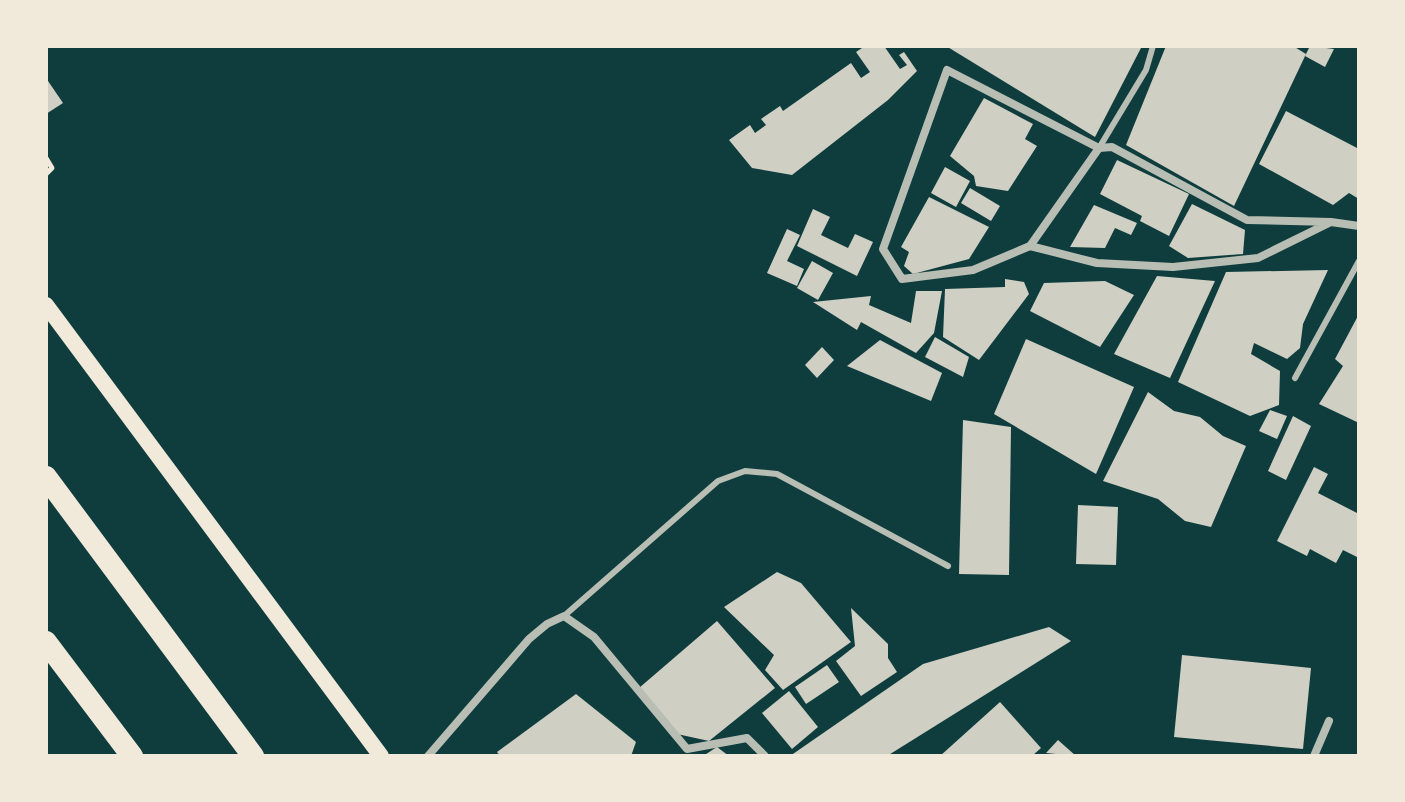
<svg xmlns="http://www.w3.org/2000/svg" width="1405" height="802" font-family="'Noto Sans',sans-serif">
	<rect width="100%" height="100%" fill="#0f3d3e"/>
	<g fill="#cfcfc3">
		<polygon points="865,46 884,46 900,69 907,65 899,55 904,52 917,71 888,100 792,175 752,168 729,140 750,125 755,133 766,125 761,119 780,106 783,111 851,63 861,78 870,72 856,52"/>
		<polygon points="946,46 1142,46 1095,137"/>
		<polygon points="1166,46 1293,46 1306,54 1234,206 1126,145"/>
		<polygon points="1310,46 1334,49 1325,67 1305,56"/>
		<polygon points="46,78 63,103 46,114"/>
		<polygon points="984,98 1033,124 1025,139 1037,146 1008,191 976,186 974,176 950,156"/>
		<polygon points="1286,111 1359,149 1359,199 1349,193 1333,205 1259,164"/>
		<polygon points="1117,160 1189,194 1169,236 1140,221 1142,216 1100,194"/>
		<polygon points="945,167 970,181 956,207 931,193"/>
		<polygon points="970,188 1000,206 991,221 961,203"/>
		<polygon points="929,197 989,227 969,259 913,274 904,266 909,252 901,247"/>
		<polygon points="1192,204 1245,230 1243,254 1188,258 1169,246"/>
		<polygon points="1094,205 1137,223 1131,235 1115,228 1105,248 1070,247"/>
		<polygon points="813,209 830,217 821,235 848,248 855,234 873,242 857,276 797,246"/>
		<polygon points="787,229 800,235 787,261 804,269 797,286 767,273"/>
		<polygon points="812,261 833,273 818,300 797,288"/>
		<polygon points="1328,270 1303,324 1300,348 1287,359 1254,343 1251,354 1280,371 1279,405 1250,416 1178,382 1226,272"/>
		<polygon points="1157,276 1215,281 1170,378 1114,354"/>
		<polygon points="1005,279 1024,282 1029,294 979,360 943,337 945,289 1005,287"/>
		<polygon points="1105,281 1134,295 1100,347 1030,311 1044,283"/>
		<polygon points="916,291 942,291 934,333 916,353 861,322 857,330 813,302 871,296 869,305 911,323"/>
		<polygon points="1359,314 1359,423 1319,404 1343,366 1335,359"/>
		<polygon points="935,337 969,357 963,377 925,357"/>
		<polygon points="1026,339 1134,387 1096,474 994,414"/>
		<polygon points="880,340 942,373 931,401 847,366"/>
		<polygon points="822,347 834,360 817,378 805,365"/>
		<polygon points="1148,392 1174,411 1200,417 1223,436 1246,446 1211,527 1185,521 1158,499 1103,481"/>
		<polygon points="1270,410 1287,416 1277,439 1259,431"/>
		<polygon points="1293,416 1311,426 1286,480 1268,471"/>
		<polygon points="963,420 1011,427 1009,575 959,574"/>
		<polygon points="1314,467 1328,474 1318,493 1359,514 1359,558 1343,550 1336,563 1310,549 1307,556 1277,541"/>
		<polygon points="1078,505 1118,507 1116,565 1076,564"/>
		<polygon points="777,572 801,583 851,642 783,690 765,670 774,655 724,607"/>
		<polygon points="851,608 888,644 888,658 897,672 861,696 836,661 855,646"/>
		<polygon points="717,621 775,688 709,741 677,734 639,688"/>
		<polygon points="1049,627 1071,641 887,756 790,756 923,664"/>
		<polygon points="1182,655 1311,668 1303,749 1174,737"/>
		<polygon points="827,665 839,682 806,704 795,687"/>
		<polygon points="789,691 818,727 792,749 762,713"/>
		<polygon points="576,694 636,742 631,756 500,756 497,752"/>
		<polygon points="1000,702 1041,748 1032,756 940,756"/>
		<polygon points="1058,740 1076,756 1046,753"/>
		<polygon points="717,747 729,756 703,756"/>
	</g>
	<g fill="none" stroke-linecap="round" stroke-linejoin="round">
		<polyline stroke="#f1e9da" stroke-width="5" points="46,158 52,168 46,174"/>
		<g stroke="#b8beb3" stroke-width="6">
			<polyline points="1099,148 1146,70 1153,46"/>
			<polyline points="1295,378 1359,261"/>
			<polyline points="564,616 718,481 745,471 777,474 948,566"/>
		</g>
		<g stroke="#b8beb3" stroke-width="8">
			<polyline points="1331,222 1247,220 1112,147 1099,148 947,70 883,249 902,279 973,270 1030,246 1097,263 1173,267 1258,258 1331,222 1359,226"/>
			<polyline points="1030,246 1099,148"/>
			<polyline points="428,756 529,639 547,624 564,616 594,637 687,749 747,738 765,756"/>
			<polyline points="1314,756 1329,721"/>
		</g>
		<polyline stroke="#f1e9da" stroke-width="16" points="46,305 381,756"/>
		<g stroke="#f1e9da" stroke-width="22">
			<polyline points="46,477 253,756"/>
			<polyline points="46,642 132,756"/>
		</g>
	</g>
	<rect width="1405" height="802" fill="none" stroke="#f1e9da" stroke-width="96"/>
</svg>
